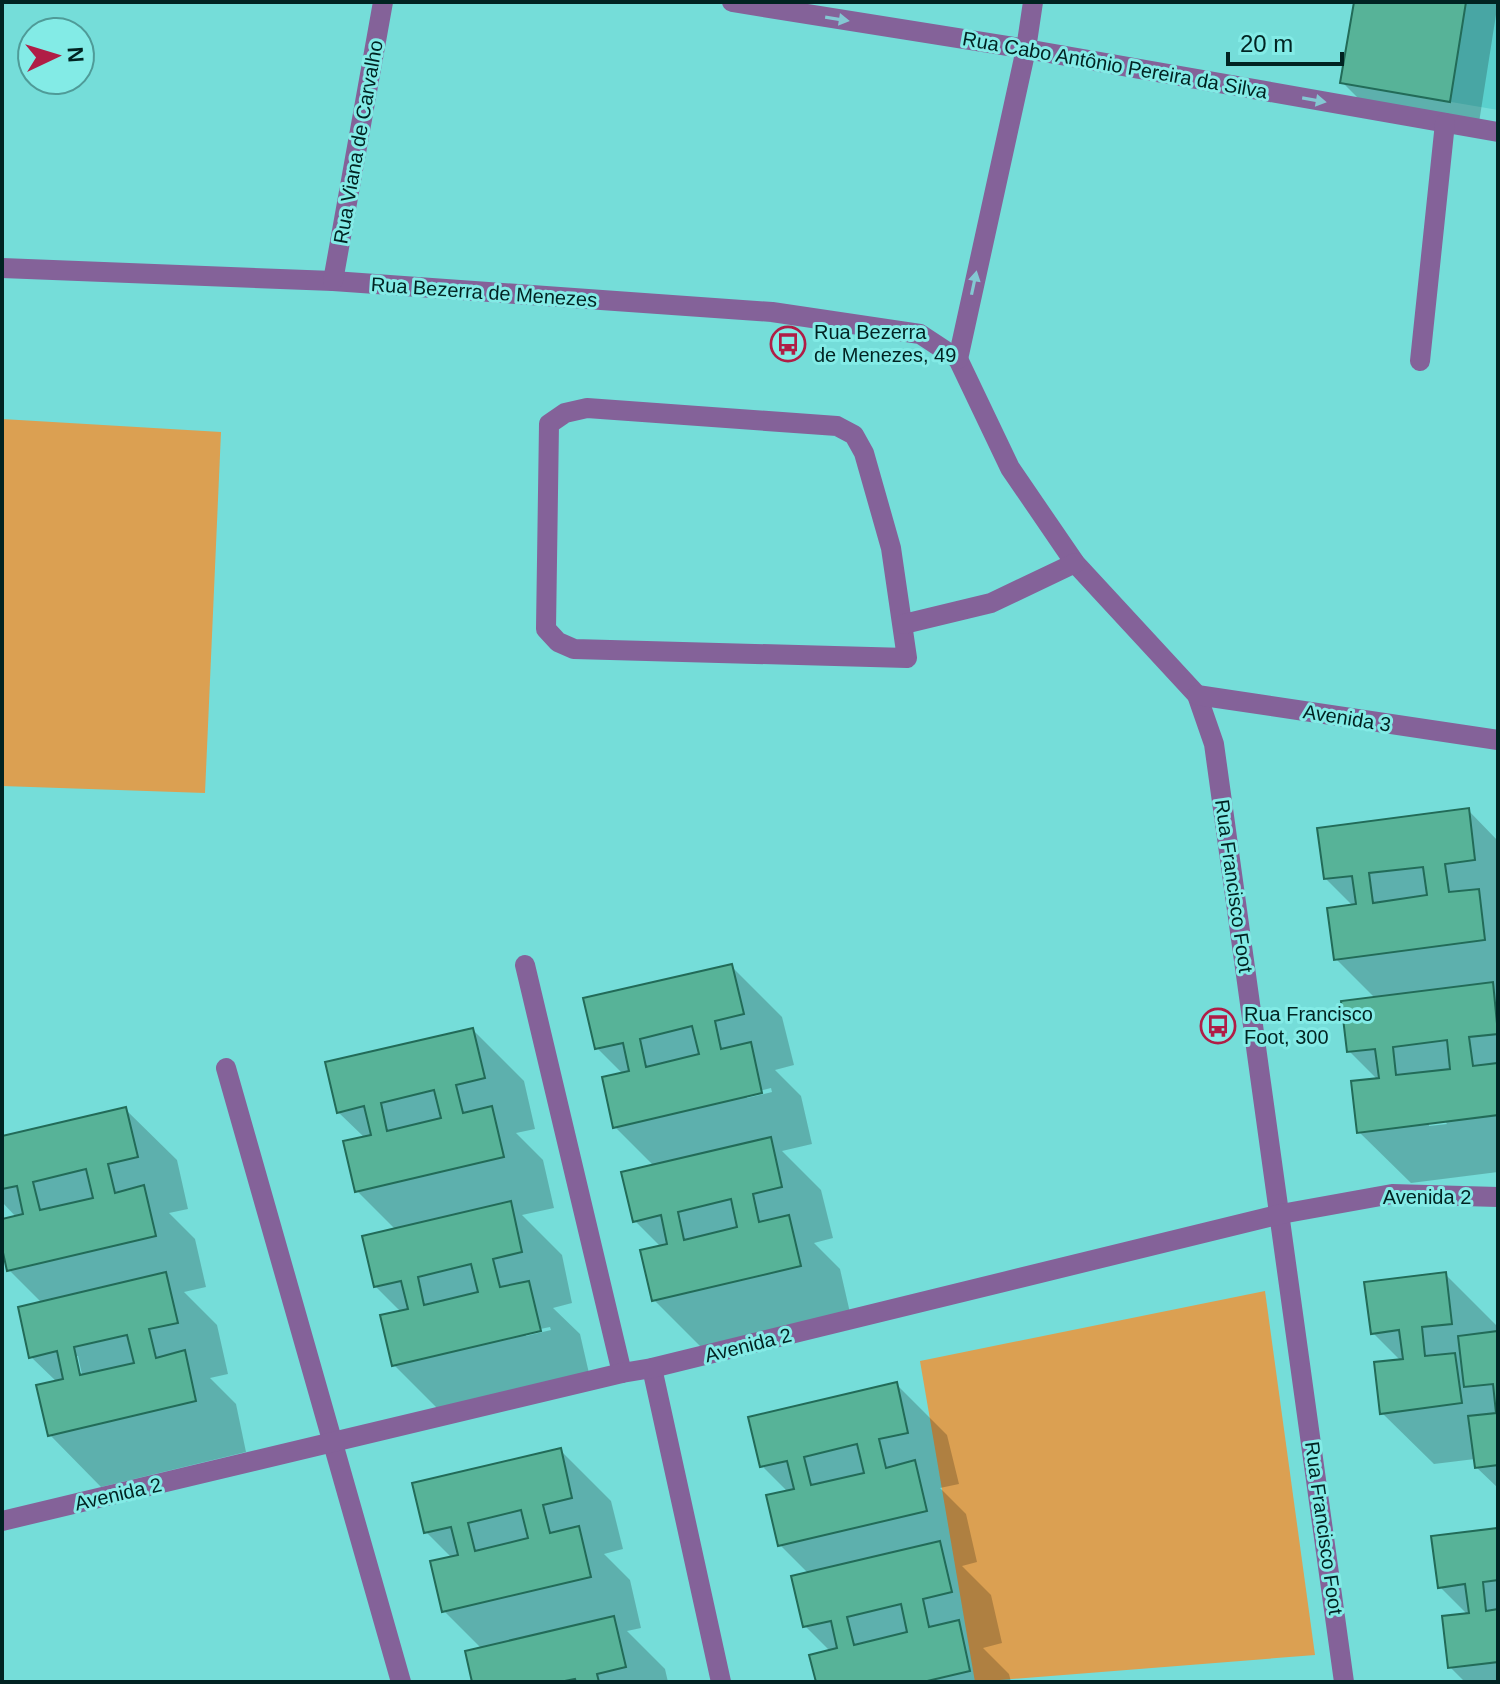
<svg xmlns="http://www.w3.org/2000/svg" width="1500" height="1684" font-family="Arial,sans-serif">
	<rect width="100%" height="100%" fill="#75ddd9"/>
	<polygon fill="#5ad0cd" points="1354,2 1498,2 1498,110 1340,83"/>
	<g fill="#dba052">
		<polygon points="2,419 221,432 205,793 2,786"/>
		<polygon points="1265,1291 1315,1655 975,1682 920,1361"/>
	</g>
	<g fill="#0003" fill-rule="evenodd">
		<polygon points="1356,2 1498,2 1478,129 1371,111 1342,82"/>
		<path d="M1468,810L1498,841V1172L1411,1183L1359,1132L1378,1080L1349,1051L1376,999L1336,959L1354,907L1326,879ZM1444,1120L1447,1124L1429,1126V1122Z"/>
		<path d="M731,966L782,1017L794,1065L775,1070L801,1096L812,1144L782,1151L821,1190L833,1238L814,1243L840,1269L851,1317L705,1351L654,1300L661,1247L635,1221L654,1166L615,1127L623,1074L597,1048ZM771,1088L772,1092L747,1098V1094Z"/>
		<path d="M473,1030L524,1081L535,1129L516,1133L543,1160L554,1208L522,1215L562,1255L572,1303L553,1308L580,1334L591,1382L445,1416L394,1365L401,1312L375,1286L396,1230L357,1191L365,1138L338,1112ZM550,1327L551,1330L526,1336V1332Z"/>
		<path d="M125,1109L177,1160L188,1209L169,1213L195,1239L206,1287L184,1292L217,1325L228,1374L210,1378L236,1404L246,1452L101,1487L50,1435L57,1382L31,1357L42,1303L9,1270L2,1239V1221L17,1218L2,1202V1138ZM74,1356H78L84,1384H80Z"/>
		<polygon points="1445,1274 1496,1325 1498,1488 1476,1467 1475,1459 1434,1464 1382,1413 1401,1361 1373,1333"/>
		<polygon points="896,1384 947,1435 959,1484 940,1488 966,1514 977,1562 962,1566 991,1595 1002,1643 983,1648 1009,1674 1011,1682 818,1682 831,1652 805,1626 809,1574 780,1545 788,1492 762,1466"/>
		<polygon points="560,1450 611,1501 623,1549 604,1554 630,1580 641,1628 627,1631 665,1669 668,1682 474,1682 482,1649 444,1611 452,1558 426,1532"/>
		<polygon points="1498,1530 1498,1682 1465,1682 1450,1667 1468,1615 1440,1587"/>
	</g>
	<g fill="#57b398" stroke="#226b58" stroke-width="2" fill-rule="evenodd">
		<polygon points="1354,2 1466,2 1450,102 1340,83"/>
		<path d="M1469,808L1475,860L1445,864L1449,892L1479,889L1485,940L1334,960L1327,908L1356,904L1352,876L1324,879L1317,828ZM1423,867L1427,895L1373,903L1369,873Z"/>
		<path d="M732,964L744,1014L715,1021L721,1049L751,1042L762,1093L613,1128L602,1077L629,1071L623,1043L595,1049L583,998ZM692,1026L699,1054L646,1067L640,1039Z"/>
		<path d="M1493,982L1498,1034L1469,1037L1473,1066L1498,1063V1115L1357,1133L1351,1081L1379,1078L1375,1049L1347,1052L1341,1001ZM1447,1040L1450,1069L1396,1075L1393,1047Z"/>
		<path d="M473,1028L485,1078L456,1085L463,1113L492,1106L504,1157L355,1192L343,1141L371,1135L364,1106L337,1113L325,1062ZM434,1090L441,1118L387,1131L381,1103Z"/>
		<path d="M126,1107L138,1157L108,1164L115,1193L144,1185L156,1236L7,1271L2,1248V1219L23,1214L17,1186L2,1189V1136ZM86,1169L93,1198L40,1210L33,1182Z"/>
		<path d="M771,1137L782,1187L753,1194L759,1222L789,1215L801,1266L652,1301L640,1250L667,1244L661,1215L633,1222L621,1172ZM731,1199L737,1227L684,1240L678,1212Z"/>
		<path d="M511,1201L522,1252L493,1259L500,1287L529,1281L541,1331L392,1366L380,1315L408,1309L401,1281L374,1287L362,1236ZM471,1264L478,1292L424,1305L418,1277Z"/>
		<path d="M166,1272L178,1323L149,1329L156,1358L185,1350L196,1401L48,1436L36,1385L63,1379L57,1351L29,1358L18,1307ZM127,1335L134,1363L80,1375L74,1347Z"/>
		<polygon points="1446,1272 1452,1324 1422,1327 1425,1356 1455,1353 1462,1403 1380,1414 1374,1362 1403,1359 1399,1330 1371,1334 1364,1282"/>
		<polygon points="1498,1331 1498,1465 1475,1468 1468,1416 1496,1413 1493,1384 1464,1387 1458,1336"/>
		<path d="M897,1382L908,1433L879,1439L886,1468L915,1460L927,1511L778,1546L766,1495L794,1489L787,1461L760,1467L748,1417ZM857,1444L864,1473L811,1485L804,1457Z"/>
		<path d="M561,1448L572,1498L543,1505L550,1533L579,1526L591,1577L442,1612L430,1561L458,1555L451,1527L424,1533L412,1483ZM521,1510L528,1538L475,1551L468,1523Z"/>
		<polygon points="1498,1528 1498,1580 1483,1582 1486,1611 1498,1609 1498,1662 1448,1668 1442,1616 1469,1613 1465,1584 1438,1588 1431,1536"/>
		<path d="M940,1541L952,1592L923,1599L929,1627L959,1620L970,1671L923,1682H816L809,1655L837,1648L831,1621L803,1627L791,1576ZM901,1604L907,1632L854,1645L847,1617Z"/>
		<polygon points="614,1616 626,1667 597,1674 599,1682 576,1682 575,1679 560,1682 472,1682 465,1651"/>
	</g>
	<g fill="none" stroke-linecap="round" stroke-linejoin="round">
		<g stroke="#846299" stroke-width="20">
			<polyline points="732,2 1026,49 1498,132"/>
			<polyline points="2,268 333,281 772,312 920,334 958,359"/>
			<polyline points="333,281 383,2"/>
			<polyline points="958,359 1010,468 1075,563 1197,695 1214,744 1344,1682"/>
			<polyline points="958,359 1026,49 1033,2"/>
			<polyline points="1420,361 1445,123"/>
			<polygon points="587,408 837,426 854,435 864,453 891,548 907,658 574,649 558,642 546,629 549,424 565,413"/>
			<polyline points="904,624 991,603 1075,563"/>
			<polyline points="1197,695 1498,740"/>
			<polyline points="525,965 622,1373"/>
			<polyline points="226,1068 401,1682"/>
			<polyline points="652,1368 721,1682"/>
			<polyline points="2,1521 622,1373 652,1368 1281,1214 1392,1194 1498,1197"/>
		</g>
	</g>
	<defs><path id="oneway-solid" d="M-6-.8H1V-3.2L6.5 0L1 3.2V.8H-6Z" transform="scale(2)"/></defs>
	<g fill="#83c9d3">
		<use href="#oneway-solid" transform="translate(837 19) rotate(9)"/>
		<use href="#oneway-solid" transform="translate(1314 100) rotate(10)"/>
		<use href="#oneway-solid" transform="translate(974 283) rotate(-78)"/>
	</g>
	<defs>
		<g id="bus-ring" transform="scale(1.8)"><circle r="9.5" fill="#83ebe6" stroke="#b01d46" stroke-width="1.5"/><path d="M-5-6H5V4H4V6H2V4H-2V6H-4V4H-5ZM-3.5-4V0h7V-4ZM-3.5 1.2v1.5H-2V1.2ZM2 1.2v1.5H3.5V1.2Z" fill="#b01d46"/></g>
	</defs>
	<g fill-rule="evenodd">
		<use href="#bus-ring" x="788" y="344"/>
		<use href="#bus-ring" x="1218" y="1026"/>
	</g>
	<g text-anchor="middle" stroke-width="6" stroke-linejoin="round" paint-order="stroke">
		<g font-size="20" fill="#012322" stroke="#83ebe6">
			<text transform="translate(1115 65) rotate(10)" y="7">Rua Cabo Antônio Pereira da Silva</text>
			<text transform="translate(358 142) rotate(-80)" y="7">Rua Viana de Carvalho</text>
			<text transform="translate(484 292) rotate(4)" y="7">Rua Bezerra de Menezes</text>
			<text transform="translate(1347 718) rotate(9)" y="7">Avenida 3</text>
			<text transform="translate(1234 886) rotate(82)" y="7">Rua Francisco Foot</text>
			<text x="1427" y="1204">Avenida 2</text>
			<text transform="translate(748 1345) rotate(-14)" y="7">Avenida 2</text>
			<text transform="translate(118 1494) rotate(-13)" y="7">Avenida 2</text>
			<text transform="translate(1324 1528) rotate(82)" y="7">Rua Francisco Foot</text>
		</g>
		<g font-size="20" fill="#012322" stroke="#83ebe6" text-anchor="start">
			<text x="814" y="339">Rua Bezerra<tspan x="814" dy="23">de Menezes, 49</tspan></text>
			<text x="1244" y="1021">Rua Francisco<tspan x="1244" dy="23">Foot, 300</tspan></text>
		</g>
	</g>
	<rect width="1500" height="1684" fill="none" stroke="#012322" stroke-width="8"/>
	<g transform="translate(56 56) rotate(86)"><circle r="38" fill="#83ebe6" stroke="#4f9b98" stroke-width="2"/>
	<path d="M0-6L14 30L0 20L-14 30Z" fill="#b01d46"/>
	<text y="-12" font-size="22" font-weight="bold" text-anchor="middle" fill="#012322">N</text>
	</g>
	<path d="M1228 52v12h114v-12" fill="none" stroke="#012322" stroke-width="4"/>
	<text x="1240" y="52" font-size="24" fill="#012322" stroke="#83ebe6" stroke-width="6" paint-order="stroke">20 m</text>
</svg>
